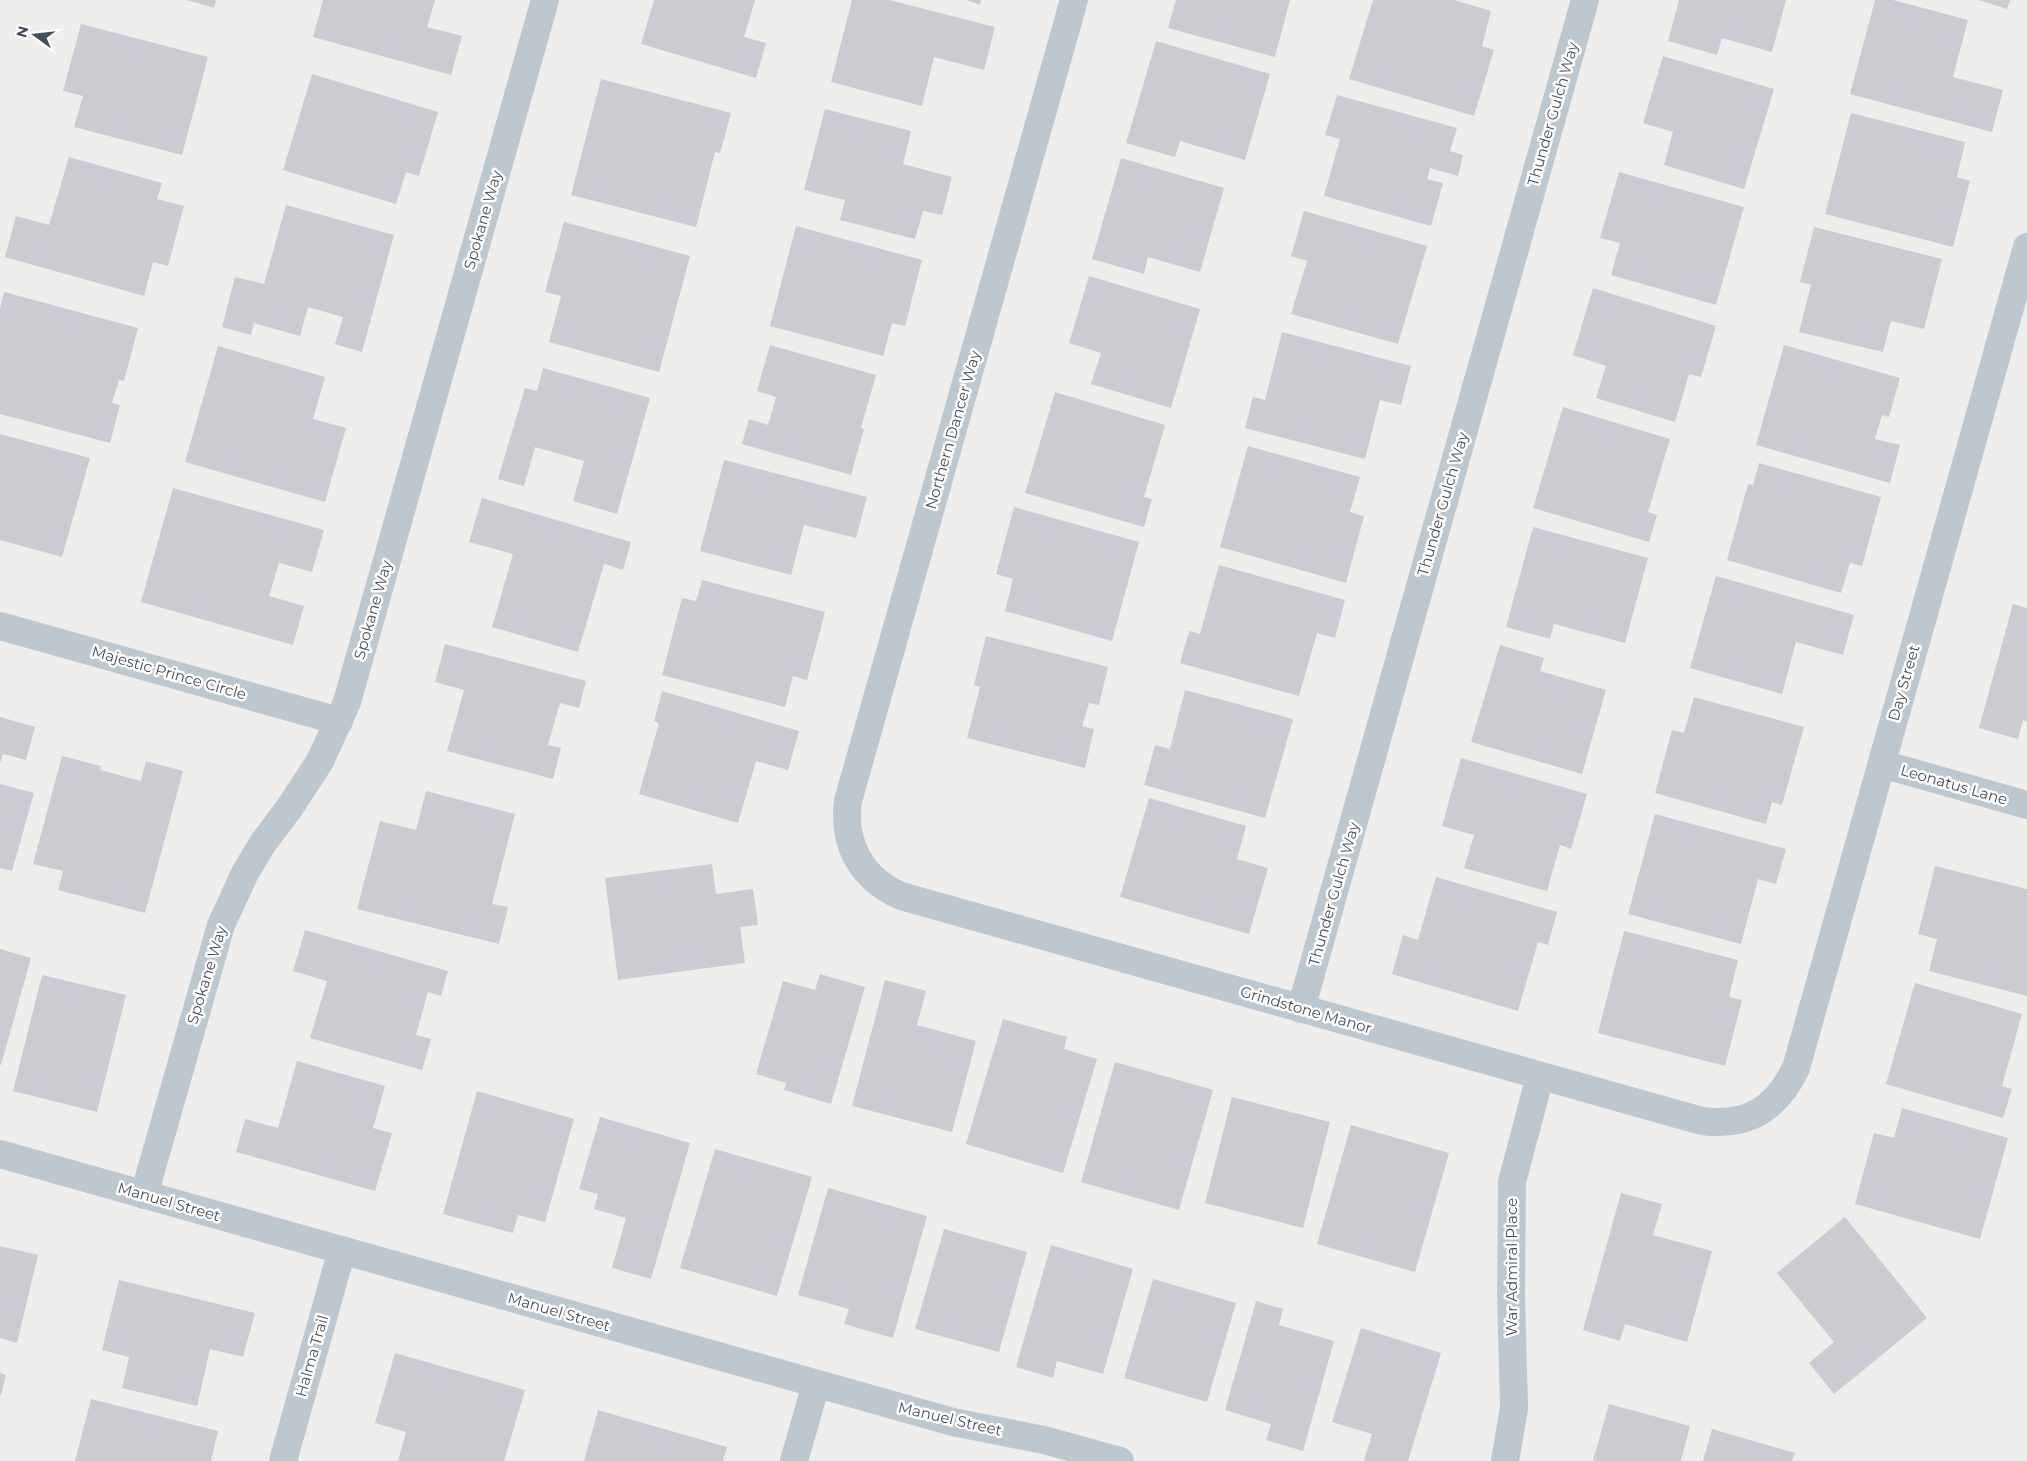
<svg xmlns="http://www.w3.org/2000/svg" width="2027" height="1461" font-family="Montserrat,sans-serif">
	<rect width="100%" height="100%" fill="#f0eded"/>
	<g fill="#caccd2">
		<polygon points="187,0 216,0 214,8"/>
		<polygon points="323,0 435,0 427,27 462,36 451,75 313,37"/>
		<polygon points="654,0 755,0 744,37 766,43 756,78 641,44"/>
		<polygon points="852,0 889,0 995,27 984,70 934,57 922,106 831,82"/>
		<polygon points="966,0 981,0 980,5"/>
		<polygon points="1176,0 1290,0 1275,57 1168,28"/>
		<polygon points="1373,0 1454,0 1491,11 1482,46 1494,50 1474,116 1349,79"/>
		<polygon points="1679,0 1786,0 1772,52 1722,38 1717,55 1668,41"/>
		<polygon points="1875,0 1893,0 1968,20 1953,77 2003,90 1992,132 1850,94"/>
		<polygon points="1979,0 2010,0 2007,9"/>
		<polygon points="81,24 208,57 182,155 74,127 83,96 63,91"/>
		<polygon points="1156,41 1270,74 1245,160 1180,141 1175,157 1126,143"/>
		<polygon points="1663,56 1774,89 1744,189 1664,165 1673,132 1643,123"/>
		<polygon points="312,74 438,112 419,176 406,172 396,204 283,170"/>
		<polygon points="601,79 731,113 720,153 715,152 696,227 571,195"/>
		<polygon points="1337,95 1457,128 1450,151 1463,155 1458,176 1430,168 1427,179 1443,183 1431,226 1324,196 1340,139 1325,135"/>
		<polygon points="825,109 911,131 903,164 952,177 942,215 923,211 915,239 840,220 845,200 804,190"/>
		<polygon points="1851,113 1965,142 1957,177 1970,181 1953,247 1825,214"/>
		<polygon points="69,157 162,183 157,199 184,206 168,266 153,262 144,296 5,257 16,216 49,225"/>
		<polygon points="1121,158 1224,188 1200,272 1148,257 1144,274 1092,259"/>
		<polygon points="1619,172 1744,207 1716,305 1611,275 1620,243 1600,238"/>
		<polygon points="286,205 394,235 362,352 335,344 343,317 308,307 300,336 254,323 251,335 222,327 235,277 264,284"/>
		<polygon points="1304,211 1427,246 1398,344 1291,314 1307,261 1291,256"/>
		<polygon points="564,222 690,256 659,372 549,342 561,296 545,292"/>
		<polygon points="796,226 922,260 905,326 892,323 883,356 770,326"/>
		<polygon points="1814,227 1942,259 1924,329 1891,321 1883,352 1799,332 1811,285 1800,282"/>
		<polygon points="1089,276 1200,309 1171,408 1091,384 1101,353 1069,343"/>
		<polygon points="1593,288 1716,326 1701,377 1689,374 1675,422 1596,398 1606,366 1573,355"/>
		<polygon points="4,292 138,328 124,381 119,380 112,403 120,405 110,443 0,414 0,308"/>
		<polygon points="1282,332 1411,366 1401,405 1380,400 1365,459 1245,428 1253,397 1265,400"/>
		<polygon points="770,345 876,375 861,428 864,429 851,475 742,444 749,419 768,425 776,397 757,391"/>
		<polygon points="1784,345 1900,378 1889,417 1882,415 1875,439 1900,445 1890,483 1756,445"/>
		<polygon points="218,346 325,377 313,419 346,428 325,502 185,462"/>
		<polygon points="543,368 650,398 617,514 573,501 584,461 535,447 524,486 498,479 525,388 537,391"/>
		<polygon points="1055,392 1165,425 1144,497 1152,499 1144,527 1025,493"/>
		<polygon points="1563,407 1670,439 1648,512 1657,515 1649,542 1533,508"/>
		<polygon points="0,434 90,458 62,557 0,540"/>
		<polygon points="1248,446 1360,477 1350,512 1364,516 1346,583 1220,547"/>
		<polygon points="724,460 867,497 856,538 804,525 791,575 700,551"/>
		<polygon points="1759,463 1881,497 1862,566 1850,563 1841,593 1727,560 1748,484 1753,485"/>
		<polygon points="173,488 324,530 312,572 279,563 269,596 304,606 293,645 141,602"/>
		<polygon points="482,498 631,542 623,570 604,564 578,652 492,627 513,554 469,542"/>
		<polygon points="1014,507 1139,542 1112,641 1005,611 1013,579 996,574"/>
		<polygon points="1533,527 1648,558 1625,643 1554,624 1550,639 1506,627"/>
		<polygon points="1219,565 1345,600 1335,638 1317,633 1299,696 1180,663 1189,631 1200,634"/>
		<polygon points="1716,576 1854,615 1843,655 1796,642 1782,694 1690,668"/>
		<polygon points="702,580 825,612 807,680 793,676 785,707 662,675 682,598 696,601"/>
		<polygon points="2013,604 2027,608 2027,722 2023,720 2018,739 1979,728"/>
		<polygon points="986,636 1108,667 1099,705 1089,703 1082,726 1094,729 1085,768 967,738 980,687 974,685"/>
		<polygon points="445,644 586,681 579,708 560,703 548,745 561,748 553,779 447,751 464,690 435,682"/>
		<polygon points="1500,645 1544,658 1540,671 1606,690 1582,774 1471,742"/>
		<polygon points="1185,690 1293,719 1265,818 1144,785 1155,745 1170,749"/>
		<polygon points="662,691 799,731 788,770 756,761 738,823 639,794 659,723 654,721"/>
		<polygon points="1694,697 1804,727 1782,805 1772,802 1766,824 1655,793 1672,730 1684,733"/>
		<polygon points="0,717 35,727 26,760 3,754 0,763"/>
		<polygon points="62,756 101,766 100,770 141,781 146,761 183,771 145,913 58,890 63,871 33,864"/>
		<polygon points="1461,758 1587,794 1571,849 1560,845 1547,891 1464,868 1474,835 1442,826"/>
		<polygon points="0,784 34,793 12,871 0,868"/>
		<polygon points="426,791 515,814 492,904 508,907 499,944 357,909 380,821 416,830"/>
		<polygon points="1149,798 1246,826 1237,859 1268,868 1249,934 1120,897"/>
		<polygon points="1655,814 1786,849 1776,884 1758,879 1741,944 1628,914"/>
		<polygon points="712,864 716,894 753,889 758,925 740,927 745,963 618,980 605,878"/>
		<polygon points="1935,866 2027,889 2027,996 1929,971 1937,939 1918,934"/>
		<polygon points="1436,877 1557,912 1548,945 1538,942 1518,1011 1392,974 1403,935 1418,940"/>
		<polygon points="305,930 448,971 441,996 428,992 416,1035 431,1039 422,1070 310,1038 327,981 293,971"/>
		<polygon points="1624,931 1738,960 1729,997 1742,1000 1725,1066 1598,1033"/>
		<polygon points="0,949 31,958 1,1065 0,1065"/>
		<polygon points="820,974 865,987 831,1104 784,1090 786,1083 756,1074 783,981 815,990"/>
		<polygon points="42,975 126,995 97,1112 13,1091"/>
		<polygon points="885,980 926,991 917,1025 976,1041 952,1132 852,1106"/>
		<polygon points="1915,983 2022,1014 2002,1086 2012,1089 2003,1118 1886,1084"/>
		<polygon points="1003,1019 1067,1037 1064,1049 1097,1059 1063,1173 966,1144"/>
		<polygon points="297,1061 385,1086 373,1128 392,1133 375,1191 236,1152 245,1119 278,1128"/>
		<polygon points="1115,1062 1213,1090 1179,1210 1081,1182"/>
		<polygon points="477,1091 574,1119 545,1222 518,1215 513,1233 443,1214"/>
		<polygon points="1232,1097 1330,1122 1303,1228 1205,1203"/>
		<polygon points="1902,1108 2008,1138 1980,1239 1855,1204 1874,1133 1894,1138"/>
		<polygon points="600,1117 690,1143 651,1279 612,1268 626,1218 594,1209 598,1194 579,1189"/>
		<polygon points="1351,1125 1449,1153 1415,1272 1317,1244"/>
		<polygon points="715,1149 812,1177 777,1296 680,1268"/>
		<polygon points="828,1188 927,1216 893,1338 844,1324 849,1309 798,1295"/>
		<polygon points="1621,1193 1662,1204 1653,1235 1712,1251 1687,1342 1625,1324 1620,1341 1583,1330"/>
		<polygon points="1845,1217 1927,1318 1834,1394 1809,1363 1834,1342 1777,1273"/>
		<polygon points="944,1229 1027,1252 999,1352 915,1329"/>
		<polygon points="1051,1245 1133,1269 1103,1374 1057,1361 1053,1378 1016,1367"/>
		<polygon points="0,1246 38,1255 17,1343 0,1338"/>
		<polygon points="1153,1279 1236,1303 1207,1402 1124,1378"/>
		<polygon points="119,1280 255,1313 243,1357 210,1349 197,1406 122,1388 129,1357 102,1350"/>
		<polygon points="1256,1301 1283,1309 1279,1325 1334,1341 1303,1451 1266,1440 1271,1424 1225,1410"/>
		<polygon points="1361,1328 1441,1353 1408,1461 1364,1461 1372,1434 1332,1422"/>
		<polygon points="395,1353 525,1390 504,1461 398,1461 406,1432 375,1423"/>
		<polygon points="0,1373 6,1375 1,1395 0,1395"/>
		<polygon points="91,1399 218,1431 211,1461 75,1461"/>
		<polygon points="1609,1404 1690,1426 1681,1461 1593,1461"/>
		<polygon points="598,1410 727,1447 723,1461 584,1461"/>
		<polygon points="1712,1429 1795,1453 1792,1461 1703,1461"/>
	</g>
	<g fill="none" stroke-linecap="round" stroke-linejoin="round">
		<g stroke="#bdc7d0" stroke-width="28">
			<path d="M1074,0L848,801C842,844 862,879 901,896L1702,1121C1748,1127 1776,1109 1796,1068L2027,247"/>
			<polyline points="0,626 339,721"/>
			<polyline points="1882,764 2027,805"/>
			<polyline points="1301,1009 1585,0"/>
			<polyline points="0,1154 953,1422 1044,1440 1120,1461"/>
			<polyline points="144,1195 221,925 245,873 263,843 290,807 320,761 347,702 545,0"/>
			<polyline points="283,1461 342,1250"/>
			<polyline points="794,1461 816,1384"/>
			<polyline points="1505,1461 1514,1408 1511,1294 1512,1182 1540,1076"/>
		</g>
	</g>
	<g text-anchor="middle" stroke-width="5" stroke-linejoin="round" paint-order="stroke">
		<g font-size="15" fill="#454f5b" stroke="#fff">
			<text transform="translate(1553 114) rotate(-74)" y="5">Thunder Gulch Way</text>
			<text transform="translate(483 220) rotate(-74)" y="5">Spokane Way</text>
			<text transform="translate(953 430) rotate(-74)" y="5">Northern Dancer Way</text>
			<text transform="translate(1443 504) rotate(-74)" y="5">Thunder Gulch Way</text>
			<text transform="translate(373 610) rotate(-74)" y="5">Spokane Way</text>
			<text transform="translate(169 673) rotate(16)" y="5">Majestic Prince Circle</text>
			<text transform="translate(1904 683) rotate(-74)" y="5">Day Street</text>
			<text transform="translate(1954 785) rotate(16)" y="5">Leonatus Lane</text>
			<text transform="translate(1334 894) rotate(-74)" y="5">Thunder Gulch Way</text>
			<text transform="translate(207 975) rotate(-73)" y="5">Spokane Way</text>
			<text transform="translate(1306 1010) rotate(16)" y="5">Grindstone Manor</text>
			<text transform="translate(169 1202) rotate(16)" y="5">Manuel Street</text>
			<text transform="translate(1512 1267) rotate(-90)" y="5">War Admiral Place</text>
			<text transform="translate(559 1312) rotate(16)" y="5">Manuel Street</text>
			<text transform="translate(312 1356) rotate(-74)" y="5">Halma Trail</text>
			<text transform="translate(950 1419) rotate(13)" y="5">Manuel Street</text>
		</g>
	</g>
	<g transform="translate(35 35) rotate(285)" stroke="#ffffff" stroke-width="4" paint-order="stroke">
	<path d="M0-4L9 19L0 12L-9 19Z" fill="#454f5b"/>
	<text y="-8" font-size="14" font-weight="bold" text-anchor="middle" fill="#454f5b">N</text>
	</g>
</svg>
